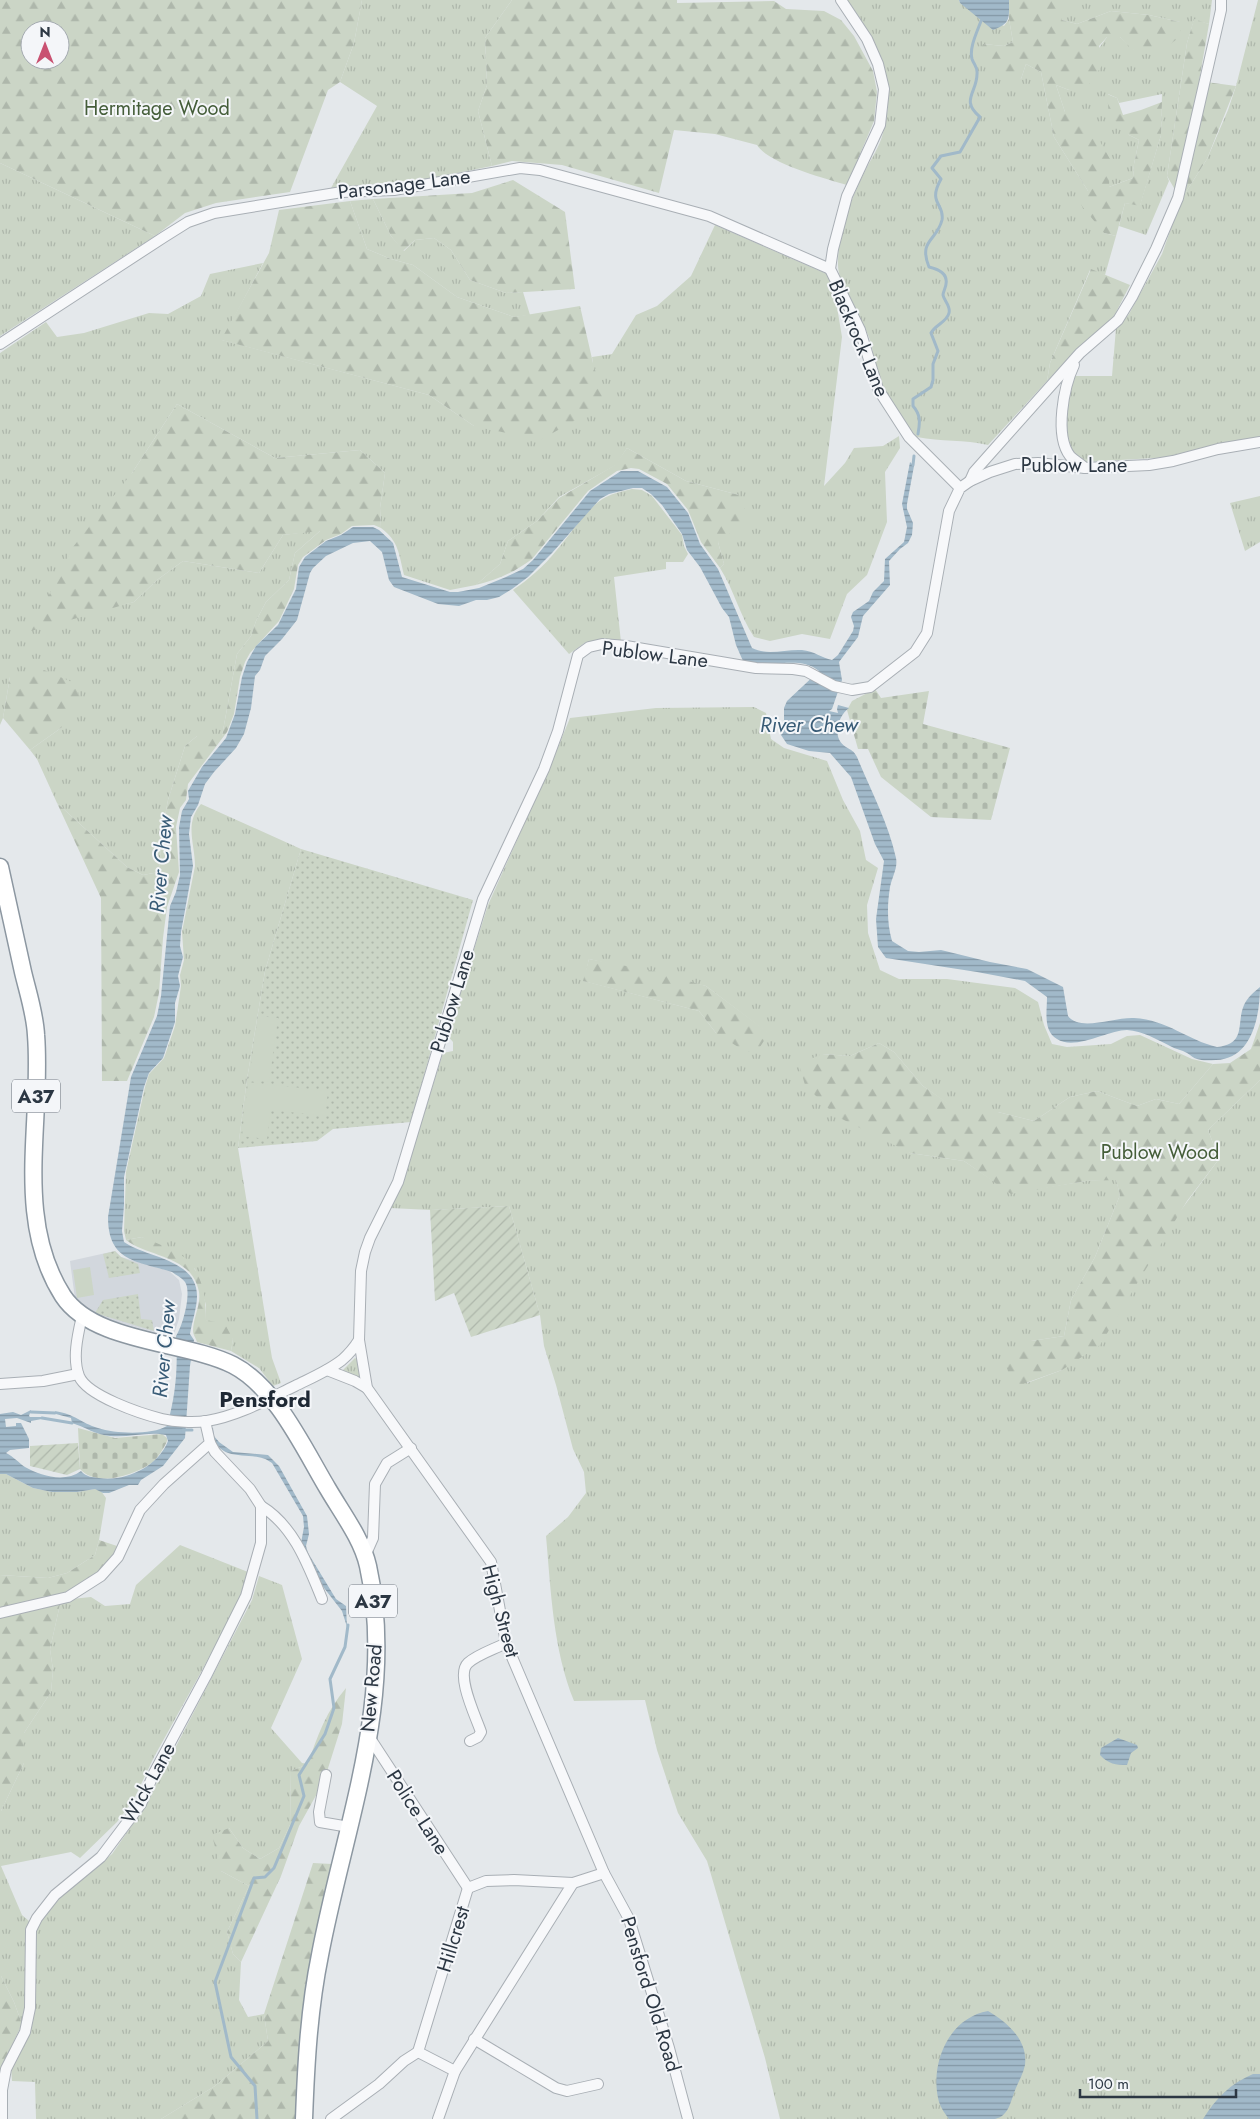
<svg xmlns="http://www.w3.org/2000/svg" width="1260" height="2119" font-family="Jost,sans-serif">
	<defs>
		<pattern id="grass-tufts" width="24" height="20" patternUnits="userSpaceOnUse" patternTransform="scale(1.25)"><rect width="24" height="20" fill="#cbd5c6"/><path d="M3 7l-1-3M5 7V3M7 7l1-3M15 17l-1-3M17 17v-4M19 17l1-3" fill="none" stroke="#aeb7ab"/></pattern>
		<pattern id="forest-firs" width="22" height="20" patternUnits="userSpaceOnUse" patternTransform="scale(1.25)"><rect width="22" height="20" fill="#cbd5c6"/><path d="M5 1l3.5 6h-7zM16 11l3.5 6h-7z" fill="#aeb7ab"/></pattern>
		<pattern id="cemetery-stones" width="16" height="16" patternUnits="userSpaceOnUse" patternTransform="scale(1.25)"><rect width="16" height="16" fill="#cbd5c6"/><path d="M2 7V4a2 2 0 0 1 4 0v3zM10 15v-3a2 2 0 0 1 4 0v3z" fill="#aeb7ab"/></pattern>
		<pattern id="park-dots" width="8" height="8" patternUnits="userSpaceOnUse" patternTransform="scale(1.25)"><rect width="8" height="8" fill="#cbd5c6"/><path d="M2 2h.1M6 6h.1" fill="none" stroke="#aeb7ab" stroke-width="1.8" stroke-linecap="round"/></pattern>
		<pattern id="garden-furrows" width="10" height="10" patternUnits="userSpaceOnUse" patternTransform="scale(1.25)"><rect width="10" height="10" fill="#cbd5c6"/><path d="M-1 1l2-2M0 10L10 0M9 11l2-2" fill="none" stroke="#aeb7ab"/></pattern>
		<pattern id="water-rules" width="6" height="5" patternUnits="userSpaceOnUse" patternTransform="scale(1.25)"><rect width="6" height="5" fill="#a1b9c9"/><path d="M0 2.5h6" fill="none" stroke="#8397a5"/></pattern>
	</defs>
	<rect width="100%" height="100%" fill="#e4e8eb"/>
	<polygon fill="#d2d7dd" points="115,1251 121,1257 169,1271 179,1280 182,1294 179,1319 173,1337 109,1320 89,1311 75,1299 70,1261"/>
	<g fill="url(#grass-tufts)" fill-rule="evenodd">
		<polygon points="362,0 512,0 485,38 487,85 478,111 492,166 427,179 331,188 377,106 340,82 354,43"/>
		<path d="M847,0H959L960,3L1004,26L1009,19L1013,42L1004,46L983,44L1021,79L1026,64L1041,72L1054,137L1088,191L1104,233L1116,236L1105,275L1090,270L1050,363L1047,381L988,445C964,439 941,442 917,437C904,422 890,406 881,388C874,374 875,356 870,340C862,315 836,287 838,260C839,229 851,199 865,171C871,159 880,146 883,133C898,85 876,38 847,0Z"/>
		<polygon points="1062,0 1212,0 1209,24 1194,20 1187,43 1167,176 1169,181 1146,235 1119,226 1125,203 1140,205 1161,135 1162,94 1119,103 1117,98 1108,94 1129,135 1139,140 1134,164 1133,178 1109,187 1065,112 1056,85 1069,90 1107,37 1120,37 1134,50 1180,22 1149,15 1111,11 1077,24 1062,20"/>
		<polygon points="1258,0 1260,0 1260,439 1171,457 1086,462 1073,453 1066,432 1065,417 1073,376 1112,376 1116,328 1129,314 1162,254 1181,200 1207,159 1228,110 1236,86"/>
		<polygon points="0,163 155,236 0,336"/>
		<polygon points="373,199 391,236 404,251 415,240 434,238 451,250 470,280 506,293 523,292 530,315 514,317 457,297 413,265 391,259 367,249 350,201"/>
		<path d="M715,225L827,274L833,283L842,337L824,486L845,463L854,448L883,446L899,436L900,448L885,472L887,522L867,575L847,594L830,639L802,634L770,641L754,637C740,616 734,590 720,568L724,564L718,542L739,495L686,481L627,448L616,465L559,497L537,521L508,541L500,564L476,585L450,590L404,575C399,555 399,541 381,528L380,508L385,473L360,450L275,458L177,404L132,473L91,612L134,602L157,580L183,561L259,573L283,535L321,530L295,553L289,580L266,602L256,621L251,636L237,654L222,736H197L185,746L168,800L162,832L159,872L143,875L127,867L57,803L37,759L30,750L61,728L10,677L3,718L0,725V353L46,322L57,337L84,333L149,313L168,314L201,296L210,274L263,263L222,340L429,395L474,426L593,363L592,357L612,354L636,315L657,306L691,276Z"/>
		<path d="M632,489L642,490L652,496L682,535L684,546L688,554L683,562H666V569L614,577L621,642H586L569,654L513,590C529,579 544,566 556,551C571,534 587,507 606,497C614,493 624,491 632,489Z"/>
		<polygon points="1260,496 1260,542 1245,551 1230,503"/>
		<path d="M754,707L766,713L771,739L784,748L827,761L843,800L860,831L866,860L878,868L867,905L868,933L880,970L899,979H947L1015,988L1038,1002L1044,1025L1052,1044L1067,1047L1111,1044L1127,1036L1140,1035L1192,1059L1213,1064L1179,1104L1156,1099L1137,1106L1097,1091L1070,1097L1034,1121L998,1112L961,1113L923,1086L894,1052L879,1043L850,1056L822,1054L910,1153L964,1161L1011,1193L1086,1181L1116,1179L1120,1195L1095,1257L1071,1300L1064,1336L1031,1341L1027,1383L1062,1370L1219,1159L1208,1130L1260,1080V2119H780L765,2058L707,1861L678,1813L657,1750L645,1700L574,1701C553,1649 551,1592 546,1536L568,1517L586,1493L584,1472L573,1449L556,1385L544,1346L540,1315L509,1206L431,1210L390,1208L404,1178L443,1053L453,1051V1042L447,1035L488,905L551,764L570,718L656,708ZM589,959L706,986L768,1033H716L699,1011L584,981Z"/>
		<path d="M201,804L301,849L265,971L247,1079L238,1148L272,1358L281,1383L273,1386L259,1368L231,1351L233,1339L206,1320V1305L195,1269L142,1237L126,1240L124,1231L126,1172L145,1087L149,1074L164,1058L175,1026L181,986L180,975L184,960L182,932L195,866C195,843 184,824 201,804Z"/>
		<polygon points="355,1358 358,1360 361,1377 359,1378 342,1371"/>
		<polygon points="0,1474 6,1474 33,1488 52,1492 77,1492 95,1489 101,1491 106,1498 99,1540 95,1555 67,1573 48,1578 0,1575"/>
		<polygon points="180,1545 248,1572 243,1592 200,1674 154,1757 134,1799 117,1822 80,1858 71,1852 1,1866 22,1915 29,1921 26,2005 22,2024 14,2002 1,1976 1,1811 24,1763 24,1733 51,1692 53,1670 50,1649 61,1600 91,1597 105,1606 130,1604 136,1585"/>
		<polygon points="259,1576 282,1585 302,1659 271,1728 302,1763 308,1764 291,1771 290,1825 279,1848 260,1859 243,1848 229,1828 221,1871 249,1886 227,1932 233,1954 241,1962 239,2000 248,2017 264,2014 268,2041 215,2086 161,2119 36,2119 35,2082 12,2081 11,2067 28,2034 35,1931 43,1917 64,1894 112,1854 144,1808 252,1600"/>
	</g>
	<g fill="url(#forest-firs)" fill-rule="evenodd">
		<path d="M0,0H362L354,43L340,82L328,90L290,192L216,203L185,213L155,236L0,163ZM30,30H60V60H30Z"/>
		<path d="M512,0H677V3L774,1L786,9L824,11L841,20L854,36L873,71L877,92L874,121L847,185C824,178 769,164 757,145L715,134L674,130L659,193L562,165L512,161L492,166L478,111L487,85L485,38Z"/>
		<path d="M1009,0H1062V20L1077,24L1111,11L1149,15L1180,22L1181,35C1169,47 1153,59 1135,51C1130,48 1124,41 1120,37H1107L1099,46L1103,64L1088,86L1069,90L1056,85L1065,112H1078L1098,138L1110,159L1109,187L1133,178L1134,164L1139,140L1129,135L1109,115L1107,94L1117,98L1123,115L1141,110L1162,102L1161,135L1140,206L1125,203L1116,236L1104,233L1081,205L1088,191L1054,137L1041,72L1026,64L1021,79L994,71L977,58L983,44L1004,46L1013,42L1009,19Z"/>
		<polygon points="1194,19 1209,24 1199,81 1236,86 1207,159 1181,200 1167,176 1187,43"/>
		<polygon points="513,180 565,212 575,289 506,293 470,280 451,250 434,238 415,240 403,251 391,236 373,199 472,193"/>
		<polygon points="350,201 367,249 391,259 413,265 457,297 514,317 580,306 593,363 605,404 540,440 474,426 429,395 221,340 269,253 279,210"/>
		<polygon points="1091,269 1130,285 1113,318 1081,345 1047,381 1050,363"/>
		<polygon points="177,404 275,458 360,450 385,473 380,508 381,528 374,525 352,526 341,534 326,540 303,557 298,565 294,589 279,621 250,653 245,662 240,677 234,714 227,732 188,784 186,800 180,808 176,827 179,872 167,907 163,938 159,993 154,1017 127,1081 102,1081 101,898 57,803 127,867 143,875 159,872 162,832 168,800 185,746 197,736 222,736 237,654 251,636 256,621 266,602 289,580 295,553 320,531 283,535 259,573 183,561 157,580 134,602 31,631 73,547 132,473"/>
		<path d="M627,448L686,481L739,495L749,520L718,542L724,564L720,568L701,542L688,510L667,484L639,469L631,468L617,471L588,491L532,559C515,572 497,580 476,585L500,564L508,541L537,521L559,498L615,465Z"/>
		<polygon points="37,667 72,682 82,700 61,728 30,750 3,718 10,677"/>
		<polygon points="589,959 653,971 706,986 769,1033 758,1050 746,1052 716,1033 699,1011 583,981"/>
		<polygon points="1260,1023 1260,1080 1208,1130 1219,1159 1187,1201 1100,1345 1062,1370 1012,1388 1007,1364 1031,1341 1064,1336 1071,1300 1095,1257 1120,1195 1116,1180 1086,1181 1011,1194 964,1161 910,1153 836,1116 805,1085 799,1064 822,1054 850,1056 879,1043 894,1052 923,1086 961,1112 998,1112 1034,1121 1070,1097 1097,1091 1137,1106 1156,1099 1179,1104 1213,1064 1230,1063 1251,1049"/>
		<path d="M142,1237C156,1243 174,1249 185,1258C203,1273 206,1299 206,1320L225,1324L233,1339L231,1351L197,1342C196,1338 193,1335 193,1331C193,1318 201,1305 199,1292C192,1255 150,1258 126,1240Z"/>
		<path d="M99,1540L117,1546C113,1564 83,1591 66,1597C45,1604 21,1606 0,1611V1575L48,1578L67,1573L95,1555Z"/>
		<polygon points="61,1600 50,1649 53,1670 51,1692 24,1733 24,1763 1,1811 1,1976 14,2002 22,2024 0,2071 0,1614"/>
		<path d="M346,1688L342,1724L324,1781L299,1826L281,1876L241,1962L233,1954L227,1932L249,1886L221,1871L212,1835L229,1828L243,1848L260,1859L279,1848L290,1825L291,1771L308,1764C317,1736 327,1710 346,1688Z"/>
		<polygon points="313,1863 332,1864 310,1979 299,2119 161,2119 215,2086 268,2041 264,2014"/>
	</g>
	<g fill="url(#cemetery-stones)">
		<polygon points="875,689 881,698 929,691 923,724 1010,748 991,820 931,817 881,777 868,749 858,749 847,710 852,701"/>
		<path d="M78,1428L115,1438L162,1434L167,1438V1441C164,1448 159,1456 154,1461C137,1475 96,1488 80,1469Z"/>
	</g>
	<g fill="url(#park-dots)">
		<polygon points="301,849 473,900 411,1122 333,1129 317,1141 238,1148 247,1079 265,971"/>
		<polygon points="115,1251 121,1257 138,1264 140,1273 109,1278 103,1254"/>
		<polygon points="138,1294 141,1319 152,1320 154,1331 95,1313 103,1300"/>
	</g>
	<g fill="url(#garden-furrows)">
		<polygon points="509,1206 540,1315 471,1337 454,1293 435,1301 430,1210"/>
		<polygon points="78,1443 80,1469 67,1475 30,1466 30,1446"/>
	</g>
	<g fill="#cbd5c6">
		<polygon points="258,1016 278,1018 269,1082 249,1079"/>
		<polygon points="248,1082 328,1091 325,1116 271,1110 267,1139 242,1136"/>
		<polygon points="90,1267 94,1295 77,1298 73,1270"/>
	</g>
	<g fill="url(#water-rules)">
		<path d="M959,0H1009C1009,19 1011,23 993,30L960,3Z"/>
		<path d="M910,462L914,466L907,504V509L913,523L912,535L908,543L900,549L889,561L890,585L863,616L858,637L839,662L842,680L832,709L829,711L838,713L837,709L838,705L849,708C838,716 831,738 846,747C852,751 853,750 857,757C871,791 888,822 896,858C898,868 892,877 890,887C887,906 887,923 892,941L908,951L919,952L941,950L990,962L1027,969L1063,987L1068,1016C1080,1032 1114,1017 1134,1018C1168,1020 1187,1040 1217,1047C1247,1044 1236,1023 1244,1005C1247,998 1254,992 1260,987C1260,1016 1252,1059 1216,1060C1210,1060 1203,1061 1197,1059C1193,1058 1191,1055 1187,1053C1182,1050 1175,1049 1170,1046C1156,1039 1143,1031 1127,1030C1108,1030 1075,1051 1057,1039C1043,1031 1047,1012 1047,997L1025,981L977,972L886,958L878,947L876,919L884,861L875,844L851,777L830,753L809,751L787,744L779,732L784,720V708L787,701L819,671C805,660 788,663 772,664C762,665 752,663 743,661L736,645L729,617L722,608L700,567L687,550L682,534L662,505L651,494L642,488H633L609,494L600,499L552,553L528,577L512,589L499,597L487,600H476L459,606L438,604L394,587L389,580L382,552L370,541L353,543L326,556L313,568L310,573L297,620L282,639L265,656L260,670L255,676L251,708L244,734L236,748L214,772L205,784L198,805L191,817L189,834L193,866L181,932L180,946L183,957L178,976L180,986L175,1003V1022L163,1058L149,1073L144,1087L124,1177V1205L122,1231L124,1242C147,1258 197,1259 197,1296C197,1308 192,1321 190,1334L194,1340L190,1366L185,1438L163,1466L141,1480L138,1485H129L109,1493H103L95,1489L77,1492H52L33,1488L6,1474H0V1414L13,1412L21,1415L31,1410L29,1416L30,1417H42V1419L31,1421V1423L17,1418L5,1419L6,1427L16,1426V1423H21L29,1439V1448L10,1450L6,1453C14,1457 19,1463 25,1467C41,1476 65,1483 81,1471C86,1477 92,1477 99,1478C125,1482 158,1467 168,1441L166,1435C148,1431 129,1438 110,1436C96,1435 85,1427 72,1423L71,1418L56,1414L55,1411C75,1414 81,1423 98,1428C116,1434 152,1435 167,1426C176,1394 178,1368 176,1336C183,1325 192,1292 185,1282C181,1277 176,1275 172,1272C137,1261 108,1262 108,1217L131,1077L157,1016L161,996L170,906L176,892L180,875L179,827L182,811L189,799L188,791L202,767L226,738L235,714L242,677L247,662L256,646L278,625L296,589L299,567L305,557L326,541L341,535L353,527H373L379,530L393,543L402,577L450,592H458L479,588L506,577L523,569L533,560L590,491L621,471H638L667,487L688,513L700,544L718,569L752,648C768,656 785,649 802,650C814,651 822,658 832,660L838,655L853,631L854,626L851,617L853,612L869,601L873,592L884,581L885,559L904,542L907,527L902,504Z"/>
		<path d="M211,1428H213L214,1436L219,1442L233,1452L268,1455L279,1466L307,1516L309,1534L306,1546L308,1553L336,1599L346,1606L347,1627L342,1611L324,1588L304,1552L301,1543L304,1527L303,1516L272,1463C253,1447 217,1469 211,1428Z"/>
		<path d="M1118,1738L1137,1745L1138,1748L1131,1753L1127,1765C1116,1765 1108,1764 1100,1755L1101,1748Z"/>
		<path d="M988,2011C1007,2022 1028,2040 1025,2065C1023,2075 1017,2084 1014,2093C1010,2104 1008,2116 995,2119C981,2119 963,2119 949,2119C945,2114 941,2108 939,2102C929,2065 948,2018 988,2011Z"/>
		<path d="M1253,2074H1260V2119H1203C1216,2098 1230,2084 1253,2074Z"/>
	</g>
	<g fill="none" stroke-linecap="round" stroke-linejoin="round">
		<g stroke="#a1b9c9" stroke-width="3">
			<path d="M918,434C920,423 921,415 913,406V399L931,387L933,380V364L938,351L931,333C935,325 947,322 949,313C951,306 944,301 943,295C943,292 946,287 946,284C948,273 938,269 929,267C918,240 937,241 942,220C945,203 927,204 941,179L932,168L941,156L960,152L980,117C960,100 977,93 977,74C978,67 974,65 972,59C969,48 977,32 981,21"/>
			<polyline points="913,465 914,456"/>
			<polyline points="31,1412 55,1413"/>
			<polyline points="42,1418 72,1423"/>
			<polyline points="183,1430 192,1430"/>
			<polyline points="257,2119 255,2086 231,2057 215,1982 254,1878 265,1877 274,1868 304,1796 299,1775 325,1734 334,1708 330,1679 345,1647 348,1625"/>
		</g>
		<g stroke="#a9afb5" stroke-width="12">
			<g id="minor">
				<polyline points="841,0 867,39 878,64 884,89 880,125 847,196 833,249 830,269 860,330 878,389 909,437 960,488"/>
				<polyline points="0,344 164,237 188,222 214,213 342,192 394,190 520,168 540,170 709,216 830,269"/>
				<path d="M1074,365C1064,386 1054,435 1070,456C1074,460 1081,464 1085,468"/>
				<polyline points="970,481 974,472 1080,353 1118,320 1132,297 1156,249 1178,198 1221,10 1221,0"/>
				<path d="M82,1316C78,1334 72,1358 79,1376C87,1396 142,1414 162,1419C175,1422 194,1423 207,1421C238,1416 268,1399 295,1386C311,1378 328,1371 342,1360C349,1354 354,1348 359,1340L361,1271L365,1252L370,1238L398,1182L483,899L544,769L558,731L578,655L589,647L602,644L626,646L756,668L793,669L806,671L834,686L852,690L870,687L915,652L927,633L949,511L960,488L970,481L990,472L1015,464L1038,463L1085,468L1149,465L1173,461L1218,449L1260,442"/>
				<polyline points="359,1340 367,1388 491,1562 506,1643 604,1873 629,1919 669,2048 688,2119"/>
				<polyline points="327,1370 355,1381 367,1388"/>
				<polyline points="0,1384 43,1381 78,1374"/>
				<path d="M261,1506C294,1526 308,1565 322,1599"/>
				<polyline points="365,1556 373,1538 375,1484 387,1463 411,1448"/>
				<polyline points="0,1613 68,1597 101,1576 118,1557 140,1510 164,1484 210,1443 205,1421"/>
				<polyline points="368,1735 468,1888"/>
				<path d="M470,1741L478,1737L481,1732C476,1717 455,1675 468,1663C478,1654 495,1649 506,1643"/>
				<polyline points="326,1775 319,1812 320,1822 349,1827"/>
				<polyline points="468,1888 418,2052 455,2071 573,1883"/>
				<polyline points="468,1888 486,1881 514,1880 573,1883 604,1873"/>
				<polyline points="474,2039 556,2088 567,2091 598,2084"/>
				<polyline points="2,2119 2,2090 6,2069 25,2032 30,2008 31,1930 37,1918 55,1895 101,1857 141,1804 154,1773 206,1676 246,1596 261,1543 261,1506 250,1489 215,1452 210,1443"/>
				<polyline points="331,2119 379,2084 404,2061 418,2052"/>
				<polyline points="438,2119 455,2071"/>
			</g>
		</g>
		<g stroke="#8c97a1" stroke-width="19">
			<path id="trunk" d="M0,867C8,902 15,937 23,972C28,993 35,1014 36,1035C43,1122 13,1218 63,1296C94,1343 185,1341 233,1365C276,1387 304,1449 328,1489C342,1513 362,1539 368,1566C397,1697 344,1827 320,1955C309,2009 306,2064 304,2119"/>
		</g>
		<use href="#minor" stroke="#f7f8fa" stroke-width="10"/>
		<use href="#trunk" stroke="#fff" stroke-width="16"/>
	</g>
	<g text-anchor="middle" stroke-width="4" stroke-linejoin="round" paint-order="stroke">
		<g fill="#f4f6f9" stroke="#68707a" stroke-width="1">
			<rect x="12" y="1079.5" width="48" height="33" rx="4"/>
			<rect x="349" y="1584.5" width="48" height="33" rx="4"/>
		</g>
		<g font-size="19" font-weight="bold" fill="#2c3743">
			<text x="36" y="1103">A37</text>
			<text x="373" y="1608">A37</text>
		</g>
		<g font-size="20" fill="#455e3a" stroke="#f4f6f9">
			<text x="157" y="115">Hermitage Wood</text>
			<text x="1160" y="1159">Publow Wood</text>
		</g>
		<g font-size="20" fill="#2c3743" stroke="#f4f6f9">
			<text transform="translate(404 184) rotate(-7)" y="7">Parsonage Lane</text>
			<text transform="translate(859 338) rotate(67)" y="7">Blackrock Lane</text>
			<text x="1074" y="472">Publow Lane</text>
			<text transform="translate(655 654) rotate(7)" y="7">Publow Lane</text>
			<text transform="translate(452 1001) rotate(-73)" y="7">Publow Lane</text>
			<text transform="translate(501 1611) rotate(75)" y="7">High Street</text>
			<text transform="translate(371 1688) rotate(-85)" y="7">New Road</text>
			<text transform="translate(148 1783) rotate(-61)" y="7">Wick Lane</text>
			<text transform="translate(418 1812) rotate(57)" y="7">Police Lane</text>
			<text transform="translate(453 1939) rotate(-73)" y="7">Hillcrest</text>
			<text transform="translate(651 1994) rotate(73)" y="7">Pensford Old Road</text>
		</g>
		<g font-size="21" font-style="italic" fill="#385b76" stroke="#f4f6f9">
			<text x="809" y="732">River Chew</text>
			<text transform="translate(161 864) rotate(-85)" y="7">River Chew</text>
			<text transform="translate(164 1349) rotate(-85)" y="7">River Chew</text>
		</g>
		<g font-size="22" font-weight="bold" fill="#1e2834" stroke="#f4f6f9">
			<text x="265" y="1407">Pensford</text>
		</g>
	</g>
	<g transform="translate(45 45)"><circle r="24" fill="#f4f6f9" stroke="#a4aab0"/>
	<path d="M0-4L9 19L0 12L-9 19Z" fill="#c95171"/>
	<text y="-8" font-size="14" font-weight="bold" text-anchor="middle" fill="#2c3743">N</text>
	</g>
	<path d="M1080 2089v8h156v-8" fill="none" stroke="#2c3743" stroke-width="2.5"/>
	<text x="1088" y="2089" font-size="15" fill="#2c3743" stroke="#f4f6f9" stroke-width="4" paint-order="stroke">100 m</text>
</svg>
